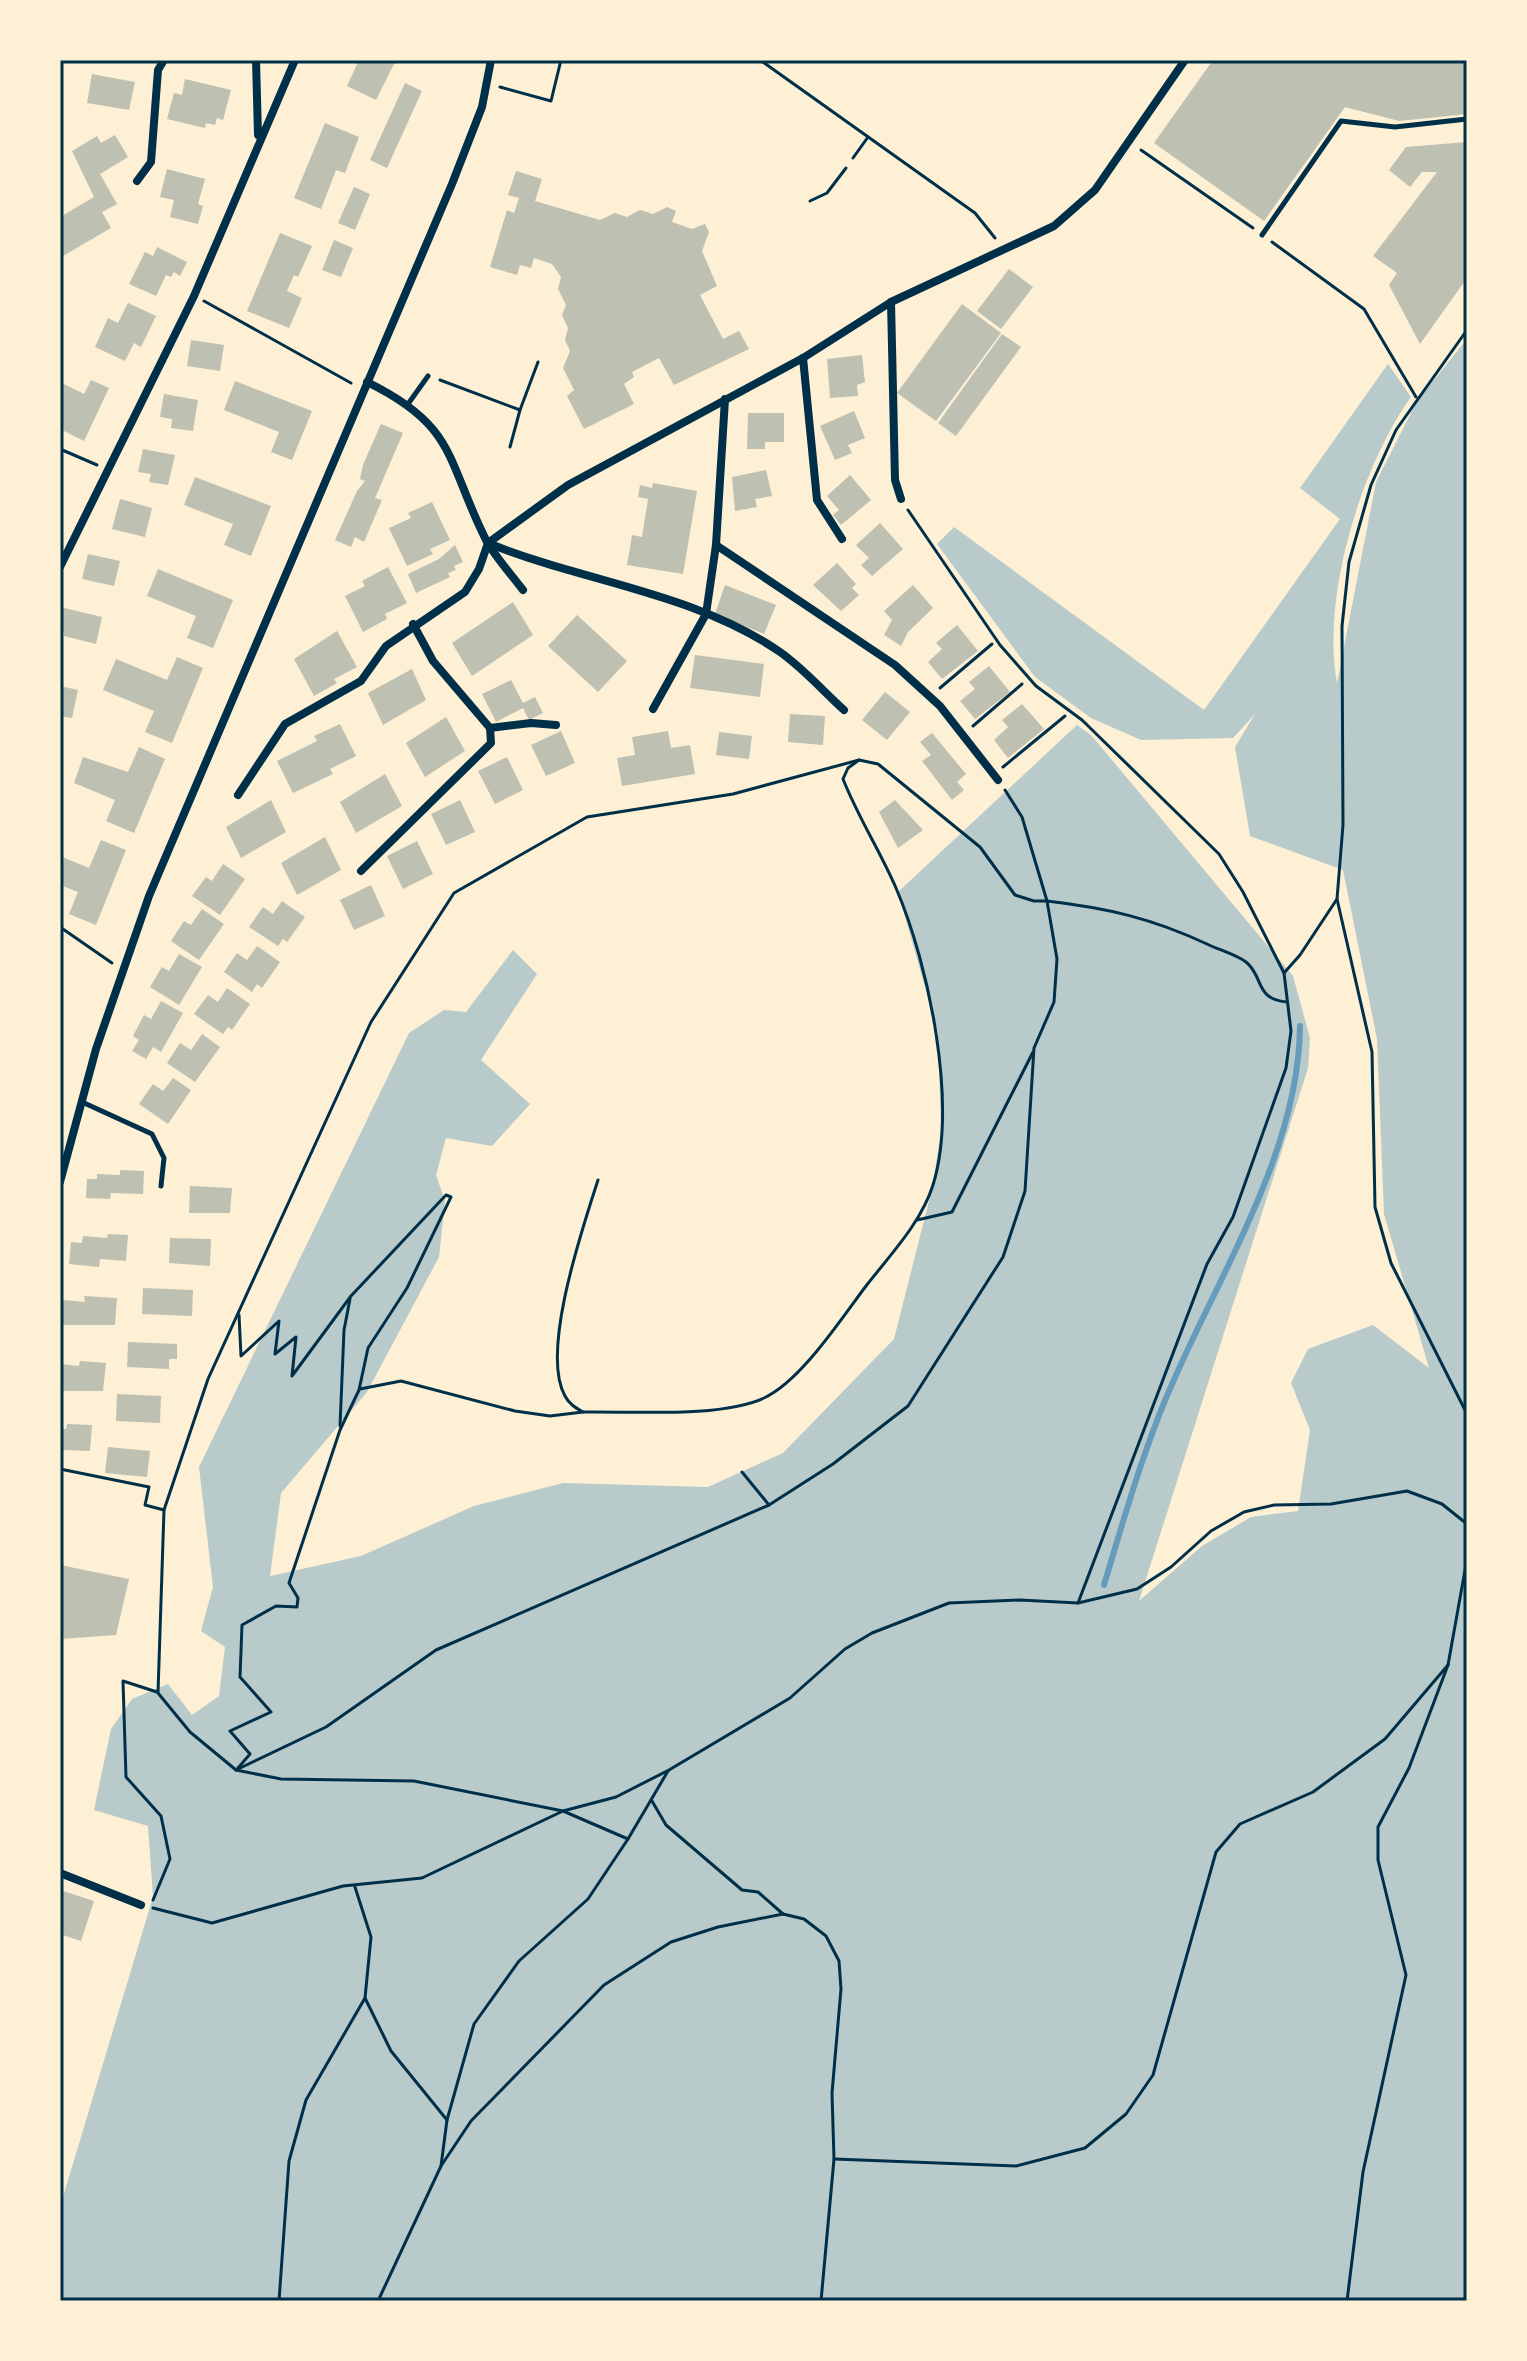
<svg xmlns="http://www.w3.org/2000/svg" width="1527" height="2361" font-family="'DM Sans',sans-serif">
	<rect width="100%" height="100%" fill="#fdf0d5"/>
	<path fill="#b9caca" d="M1467,339V2301H60V2207L153,1897L148,1826L94,1810L111,1729L132,1699L168,1684L192,1715L219,1696L225,1647L201,1631L213,1587L199,1467L409,1033L444,1010L466,1012L513,950L537,974L481,1060L530,1104L492,1146L446,1138L436,1175L445,1201L439,1257L367,1392L281,1493L270,1576L361,1556L474,1506L563,1483L708,1487L783,1453L894,1339L933,1185L941,1130L938,1033L898,892L1077,725L1091,735L1293,976L1310,1038L1308,1068L1139,1601L1202,1546L1251,1517L1298,1511L1310,1430L1291,1383L1308,1349L1373,1325L1429,1368L1384,1214L1377,1039L1343,870L1250,836L1235,747L1255,714L1233,738L1141,740L1091,718L1035,677L937,544L954,527L1204,710L1340,519L1300,488L1388,364L1411,397C1361,467 1321,597 1337,683L1376,482L1417,401Z"/>
	<g fill="none" stroke-linecap="round" stroke-linejoin="round">
		<path stroke="#669bbc" stroke-width="6" d="M1104,1585C1125,1515 1146,1440 1177,1373C1225,1265 1299,1147 1300,1026"/>
	</g>
	<g fill="#bec0b2">
		<polygon points="359,60 396,60 376,100 347,86"/>
		<polygon points="1213,60 1467,60 1467,114 1399,121 1345,107 1264,221 1154,143"/>
		<polygon points="92,74 135,82 129,110 87,103"/>
		<polygon points="185,79 231,90 223,120 217,118 215,125 206,123 205,128 167,119 174,93 182,95"/>
		<polygon points="405,83 422,91 387,168 370,160"/>
		<polygon points="325,123 359,137 345,173 336,170 321,209 294,198"/>
		<polygon points="115,135 128,157 100,174 117,204 102,212 111,228 63,256 60,217 94,197 72,151 97,136 101,143"/>
		<polygon points="1467,142 1467,278 1420,344 1389,285 1397,273 1373,256 1437,172 1422,172 1410,187 1389,170 1406,147"/>
		<polygon points="167,169 205,179 198,204 203,206 198,224 170,217 174,200 160,197"/>
		<polygon points="516,171 542,179 535,201 600,220 615,213 627,217 640,210 653,214 667,207 676,211 672,222 692,229 705,224 709,232 702,251 717,286 700,295 723,339 739,331 749,349 674,385 659,358 632,372 634,377 624,384 634,404 584,429 567,396 574,390 563,368 570,351 565,340 568,328 562,315 566,305 558,289 561,277 552,264 534,258 531,268 520,265 517,275 490,267 507,210 514,213 519,198 508,195"/>
		<polygon points="354,187 370,194 355,230 338,223"/>
		<polygon points="280,233 312,246 298,277 294,275 287,291 302,298 289,328 247,311"/>
		<polygon points="334,240 353,248 341,277 322,270"/>
		<polygon points="157,247 187,262 180,276 174,272 171,277 166,275 156,296 129,284 145,252 153,256"/>
		<polygon points="1009,269 1033,287 1001,329 977,311"/>
		<polygon points="128,303 156,316 141,347 134,343 125,361 95,347 108,318 118,323"/>
		<polygon points="962,304 1001,333 936,421 897,393"/>
		<polygon points="1002,334 1021,347 956,436 938,423"/>
		<polygon points="191,340 224,345 220,371 187,366"/>
		<polygon points="862,355 865,382 857,385 858,396 830,398 827,359"/>
		<polygon points="91,380 109,388 84,441 60,429 60,382 84,394"/>
		<polygon points="235,381 312,411 292,460 271,452 279,432 224,410"/>
		<polygon points="164,394 198,400 193,431 171,428 172,419 160,417"/>
		<polygon points="854,411 865,438 848,445 852,453 835,460 820,426"/>
		<polygon points="748,413 784,413 784,442 765,442 765,449 747,449"/>
		<polygon points="381,424 403,433 375,498 382,500 364,542 355,537 351,547 335,540 357,491 365,481 360,479 363,465"/>
		<polygon points="143,449 175,455 168,485 149,482 151,474 138,472"/>
		<polygon points="766,470 772,496 755,499 757,507 735,511 732,477"/>
		<polygon points="850,475 871,500 841,525 833,515 839,510 827,496"/>
		<polygon points="195,477 271,506 251,556 224,545 233,524 184,505"/>
		<polygon points="653,483 697,491 683,574 627,565 632,535 642,537 648,499 638,497 640,485 652,488"/>
		<polygon points="120,499 152,508 145,537 112,529"/>
		<polygon points="432,502 450,540 430,549 433,554 407,566 389,528 411,518 408,513"/>
		<polygon points="880,523 903,549 872,576 861,565 869,558 856,545"/>
		<polygon points="455,545 463,562 454,566 456,570 448,573 450,577 416,593 408,574 439,559"/>
		<polygon points="88,554 120,561 114,586 82,579"/>
		<polygon points="837,563 856,584 852,588 859,595 841,611 813,585"/>
		<polygon points="388,567 407,603 385,614 387,619 363,632 345,596 365,586 362,581"/>
		<polygon points="158,569 233,600 213,648 187,638 196,616 147,596"/>
		<polygon points="725,585 776,605 764,634 715,614"/>
		<polygon points="913,585 933,608 908,632 901,646 884,635 892,620 884,611"/>
		<polygon points="513,602 533,635 472,676 452,643"/>
		<polygon points="60,607 102,617 96,644 64,636"/>
		<polygon points="577,615 627,661 598,692 548,646"/>
		<polygon points="957,625 978,651 942,679 928,662 942,649 936,643"/>
		<polygon points="337,631 357,667 334,679 337,683 314,696 294,659"/>
		<polygon points="695,655 764,664 760,697 690,688"/>
		<polygon points="177,657 203,668 172,743 145,732 154,711 103,690 116,659 167,680"/>
		<polygon points="989,666 1010,692 975,719 960,701 975,689 969,682"/>
		<polygon points="412,669 426,700 383,725 368,693"/>
		<polygon points="511,680 523,703 535,697 543,713 529,720 523,708 496,722 482,694"/>
		<polygon points="60,686 78,690 72,718 60,716"/>
		<polygon points="885,692 910,712 887,740 862,720"/>
		<polygon points="1022,704 1044,729 1008,758 994,740 1008,727 1002,720"/>
		<polygon points="790,714 825,716 823,745 788,742"/>
		<polygon points="446,717 465,751 425,777 406,743"/>
		<polygon points="340,724 356,756 330,769 333,774 293,793 277,761 317,741 314,736"/>
		<polygon points="561,731 575,763 546,776 531,745"/>
		<polygon points="668,731 671,748 690,745 695,774 622,786 617,758 635,755 632,737"/>
		<polygon points="719,732 752,736 749,759 716,755"/>
		<polygon points="932,733 966,774 957,782 964,790 952,800 922,761 931,755 920,742"/>
		<polygon points="139,747 165,759 134,833 106,821 115,800 74,783 83,757 128,772"/>
		<polygon points="507,757 523,790 495,804 478,771"/>
		<polygon points="385,774 402,806 356,833 340,802"/>
		<polygon points="271,800 286,832 241,858 226,827"/>
		<polygon points="460,800 475,832 446,845 431,814"/>
		<polygon points="895,800 923,830 898,848 879,812"/>
		<polygon points="325,837 341,870 297,895 281,863"/>
		<polygon points="101,840 126,850 96,925 69,914 78,892 60,885 60,856 89,868"/>
		<polygon points="417,841 433,874 403,889 387,856"/>
		<polygon points="223,864 245,879 220,915 192,896 206,877 212,881"/>
		<polygon points="371,885 385,916 354,930 340,900"/>
		<polygon points="282,901 305,917 287,942 283,939 278,946 249,927 263,907 273,914"/>
		<polygon points="202,909 224,924 199,960 171,941 184,921 191,925"/>
		<polygon points="257,946 280,962 262,988 257,984 252,992 224,972 237,953 247,960"/>
		<polygon points="179,954 202,967 179,1005 150,987 162,967 169,971"/>
		<polygon points="227,988 250,1004 232,1030 228,1027 223,1034 194,1014 208,995 218,1002"/>
		<polygon points="161,1001 183,1013 161,1052 153,1047 146,1059 132,1051 139,1040 133,1036 144,1015 151,1019"/>
		<polygon points="202,1034 220,1047 195,1082 167,1063 180,1043 191,1050"/>
		<polygon points="173,1078 191,1090 168,1124 139,1104 153,1084 163,1091"/>
		<polygon points="120,1170 144,1171 143,1194 111,1193 110,1199 86,1198 87,1179 97,1179 97,1174 120,1175"/>
		<polygon points="190,1186 232,1188 230,1213 189,1213"/>
		<polygon points="108,1234 128,1235 126,1261 100,1259 99,1267 69,1264 71,1242 82,1243 83,1236 107,1238"/>
		<polygon points="170,1238 211,1239 210,1266 169,1263"/>
		<polygon points="143,1288 193,1290 192,1316 142,1314"/>
		<polygon points="84,1296 117,1298 115,1325 61,1325 63,1300 85,1302"/>
		<polygon points="128,1342 177,1344 177,1359 169,1359 169,1369 127,1367"/>
		<polygon points="80,1361 106,1363 103,1391 60,1391 60,1364 79,1366"/>
		<polygon points="117,1394 161,1396 160,1423 116,1421"/>
		<polygon points="67,1424 92,1425 90,1451 63,1450 60,1461 60,1429 66,1429"/>
		<polygon points="108,1447 150,1451 147,1477 105,1473"/>
		<polygon points="60,1565 129,1579 116,1635 60,1639"/>
		<polygon points="60,1890 94,1901 81,1941 60,1934"/>
	</g>
	<g fill="none" stroke-linecap="round" stroke-linejoin="round">
		<g stroke="#003049" stroke-width="3">
			<polyline points="760,60 975,213 995,238"/>
			<polyline points="500,87 551,101 561,60"/>
			<polyline points="1141,150 1253,228"/>
			<polyline points="853,158 868,137"/>
			<polyline points="810,201 827,193 846,168"/>
			<polyline points="1272,242 1364,309 1416,397"/>
			<polyline points="204,301 351,383"/>
			<polyline points="1467,330 1396,430 1371,485 1349,562 1342,626 1343,825 1337,899 1372,1052 1375,1207 1391,1263 1467,1414"/>
			<polyline points="440,380 520,410 538,362"/>
			<polyline points="510,447 520,410"/>
			<polyline points="60,449 97,465"/>
			<polyline points="908,510 1000,645 1036,686 1082,720 1219,854 1243,892 1284,973 1291,1031 1286,1068 1233,1217 1207,1264 1078,1603"/>
			<polyline points="940,688 992,644"/>
			<polyline points="973,726 1022,684"/>
			<polyline points="1003,767 1065,716"/>
			<polyline points="60,927 112,963"/>
			<polyline points="1284,973 1300,955 1337,899"/>
			<path d="M598,1180C583,1227 540,1352 565,1396C569,1404 576,1408 583,1412C633,1411 721,1418 764,1398C801,1381 841,1319 866,1286C890,1255 921,1223 933,1185C958,1104 929,965 896,888C880,851 858,817 843,779L848,768L859,760L878,764L980,847L1015,895L1034,901H1047L1022,817L1005,790"/>
			<polyline points="917,1220 952,1212 1033,1052"/>
			<polyline points="360,1389 401,1381 515,1411 550,1416 583,1412"/>
			<polyline points="340,1426 344,1330 350,1299"/>
			<polyline points="60,1469 149,1487 145,1505 164,1510"/>
			<polyline points="742,1472 769,1505"/>
			<polyline points="238,1768 250,1754 230,1731 271,1712 240,1677 242,1625 276,1606 297,1607 298,1598 289,1583 340,1430 359,1390 368,1348 407,1288 451,1197 446,1195 351,1296 292,1376 296,1337 275,1354 279,1321 241,1356 239,1315"/>
			<path d="M236,1770L326,1727L436,1650L769,1505L833,1464L908,1406L1003,1257L1025,1191L1034,1048L1054,1002L1057,959L1047,901C1107,908 1151,918 1207,944C1219,950 1235,954 1246,962C1264,976 1254,999 1287,1002"/>
			<polyline points="652,1801 666,1825 742,1890 758,1892 783,1914"/>
			<polyline points="628,1839 563,1811 414,1781 281,1779 236,1770 190,1732 158,1693 164,1510 208,1379 371,1022 454,893 587,817 733,794 859,760"/>
			<polyline points="153,1900 170,1859 161,1816 126,1777 123,1681 157,1692"/>
			<polyline points="153,1908 212,1923 343,1886 422,1878 563,1811 616,1797 669,1770 790,1698 845,1649 872,1633 949,1603 1020,1600 1078,1603 1137,1589 1171,1567 1211,1531 1244,1512 1274,1505 1331,1504 1407,1491 1442,1504 1467,1524"/>
			<polyline points="365,1998 391,2051 447,2120"/>
			<polyline points="834,2159 1016,2166 1085,2148 1126,2114 1153,2075 1216,1852 1240,1824 1313,1792 1385,1739 1448,1665"/>
			<polyline points="441,2166 471,2121 604,1985 671,1942 718,1927 783,1914 804,1919 826,1936 839,1961 841,1989 832,2093 834,2159 821,2301"/>
			<polyline points="279,2301 289,2161 306,2100 365,1998 371,1937 355,1887"/>
			<polyline points="378,2301 441,2166 447,2120 474,2024 519,1961 588,1899 628,1839 668,1771"/>
			<polyline points="1347,2301 1363,2172 1406,1975 1378,1860 1378,1827 1409,1768 1448,1665 1467,1559"/>
		</g>
		<g stroke="#003049" stroke-width="5">
			<polyline points="1262,235 1341,121 1395,127 1467,119"/>
			<polyline points="408,404 428,376"/>
			<polyline points="82,1102 152,1134 164,1158 161,1186"/>
		</g>
		<g stroke="#003049" stroke-width="8">
			<polyline points="256,60 258,135"/>
			<polyline points="137,181 151,162 158,70 164,60"/>
			<polyline points="891,302 895,480 901,499"/>
			<polyline points="803,358 817,500 842,539"/>
			<path d="M367,382C457,426 446,460 486,540C496,558 511,574 523,590"/>
			<polyline points="488,543 568,485 803,358 891,302 1054,226 1095,190 1185,60"/>
			<path d="M488,543C583,582 693,592 780,652C803,668 823,691 844,710"/>
			<polyline points="716,545 895,665 940,706 998,780"/>
			<polyline points="60,567 194,296 295,60"/>
			<polyline points="653,709 706,614 716,545 725,399"/>
			<polyline points="490,728 531,723 556,725"/>
			<polyline points="238,795 285,724 361,681 386,646 465,592 479,569 488,543"/>
			<polyline points="361,871 491,743 490,728 433,661 413,624"/>
			<polyline points="60,1182 96,1049 149,896 452,184 482,107 491,60"/>
			<polyline points="60,1873 141,1905"/>
		</g>
	</g>
	<rect width="1527" height="2361" fill="none" stroke="#fdf0d5" stroke-width="124"/>
	<rect x="62" y="62" width="1403" height="2237" fill="none" stroke="#003049" stroke-width="3"/>
</svg>
